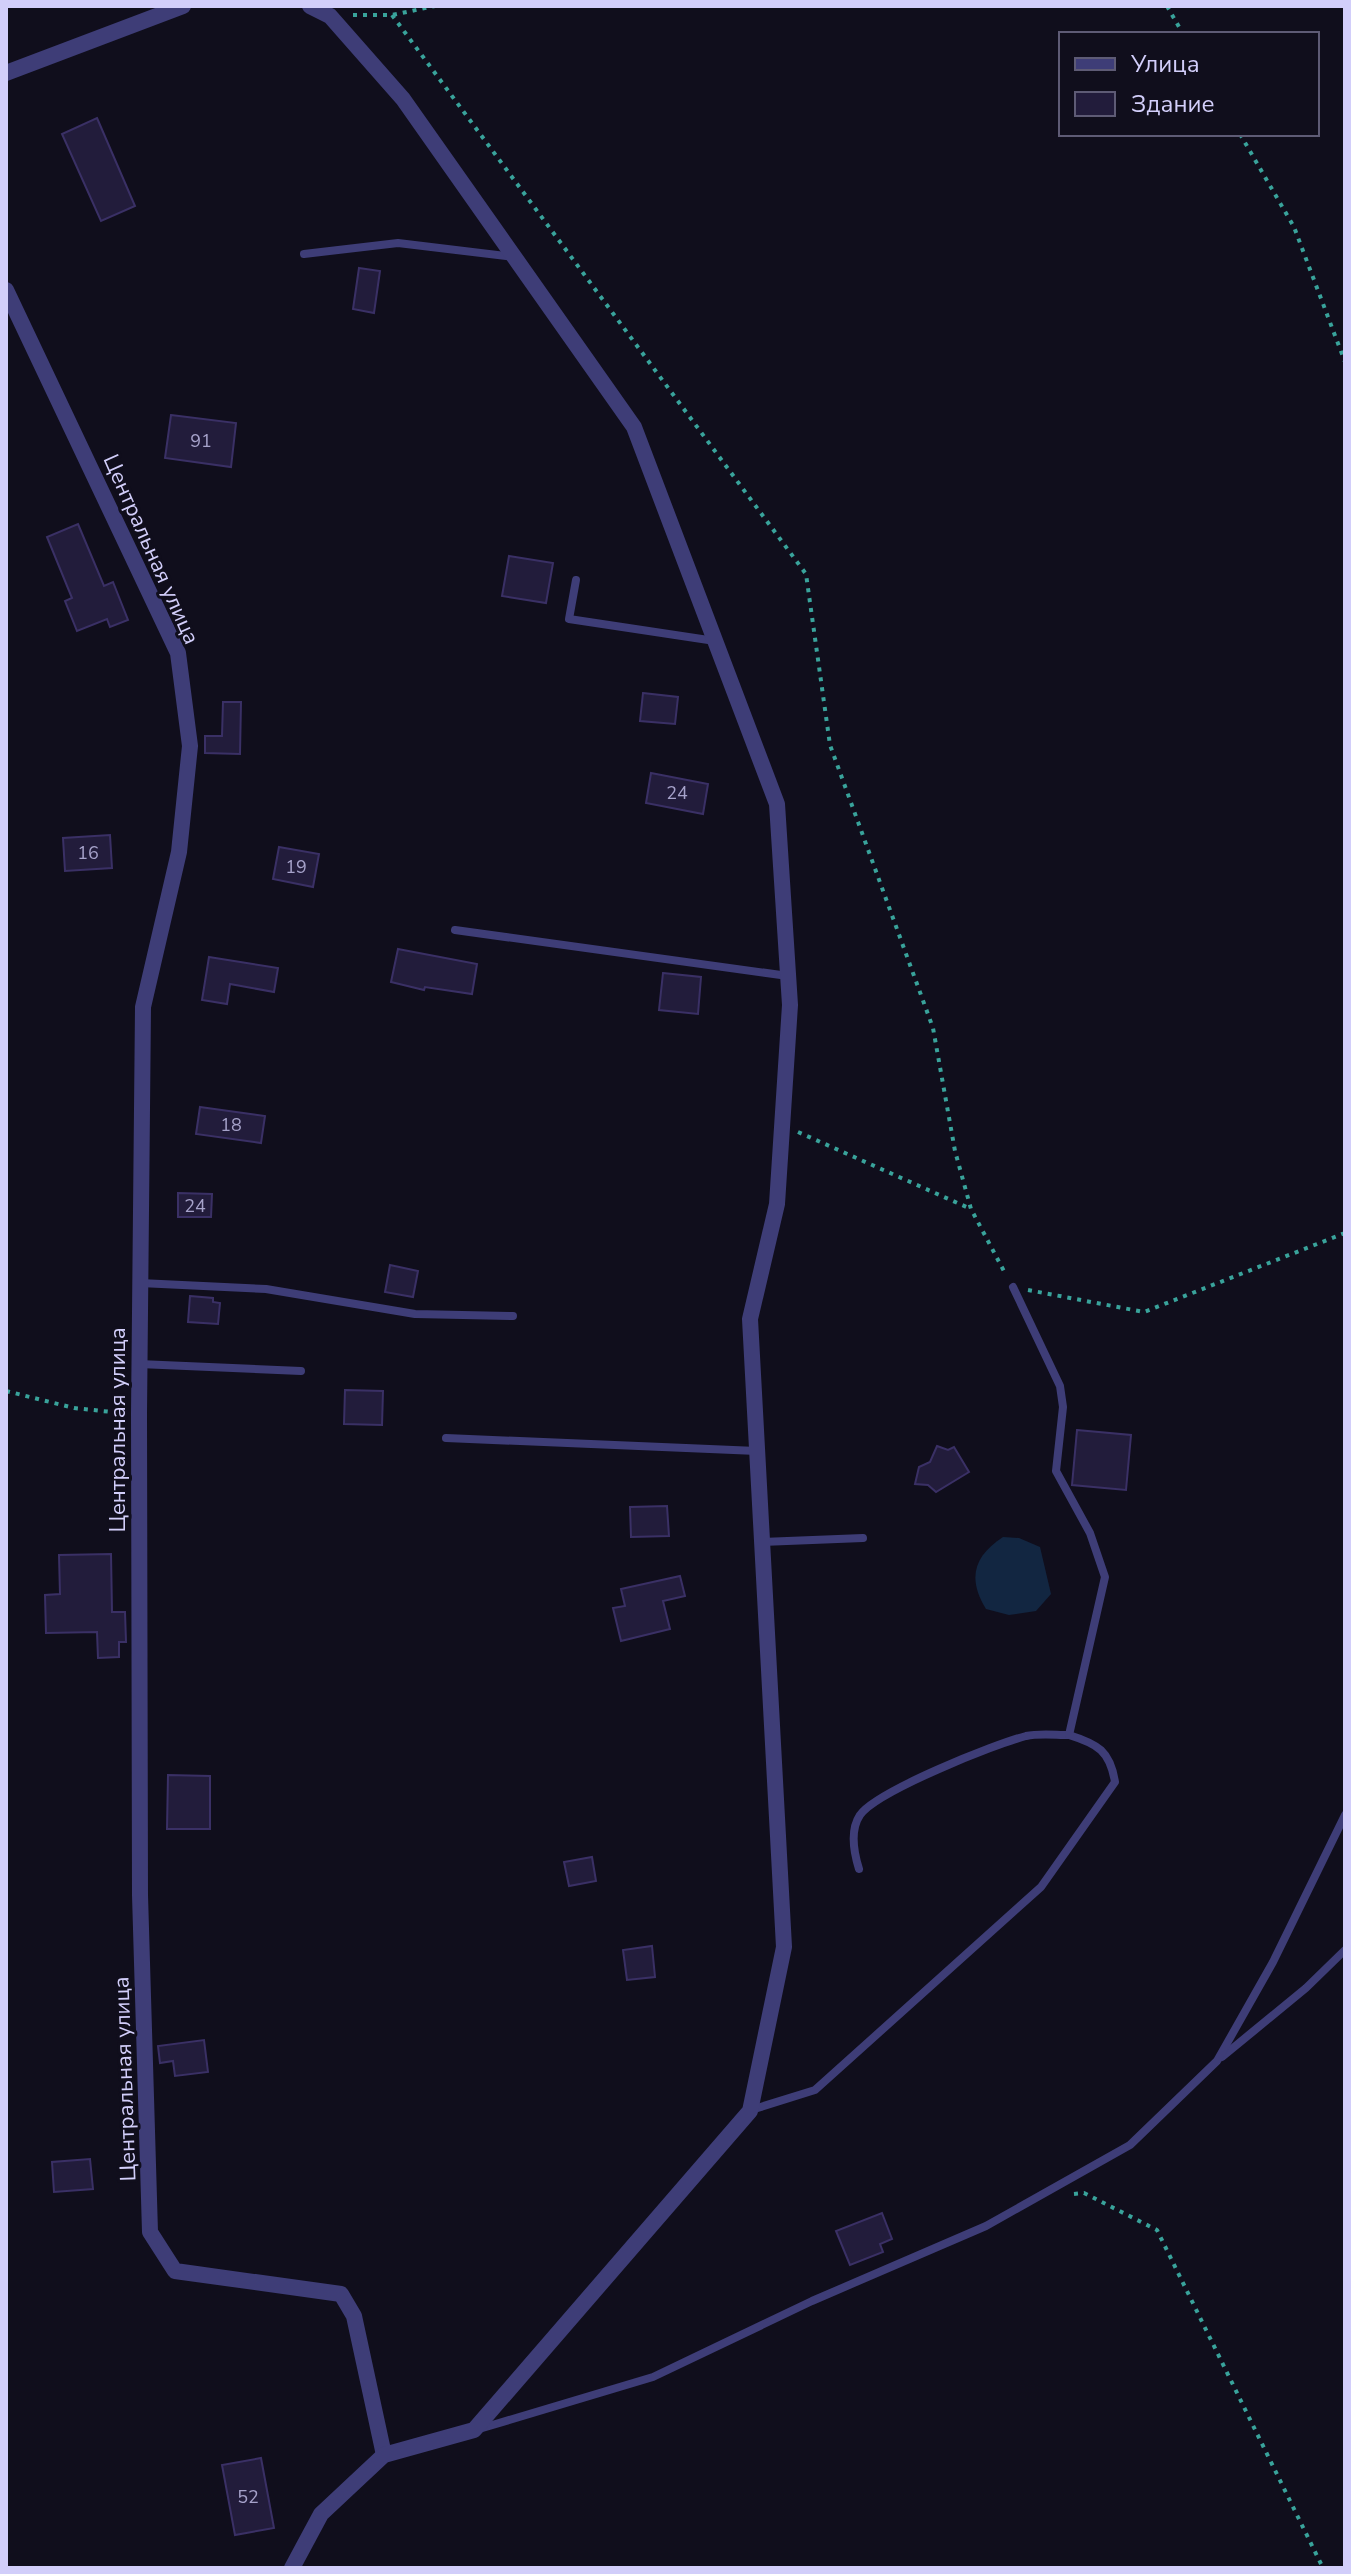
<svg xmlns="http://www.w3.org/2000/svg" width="1351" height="2574" font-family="'Nunito Sans',sans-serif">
	<rect width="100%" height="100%" fill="#100e1c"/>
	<path fill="#122641" d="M1003,1537L1019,1538L1040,1547L1051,1594L1036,1611L1009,1615L986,1609C967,1578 974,1556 1003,1537Z"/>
	<g fill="#221c3b" stroke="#3a3065" stroke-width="2">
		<polygon points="97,118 135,206 101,221 62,134"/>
		<polygon points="359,268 380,271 374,313 353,309"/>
		<polygon points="171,415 236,423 231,467 165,458"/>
		<polygon points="78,524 104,586 113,582 128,620 110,627 107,619 77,631 65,601 72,598 47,537"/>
		<polygon points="509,556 553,563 546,603 502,596"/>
		<polygon points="643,693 678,697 675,724 640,721"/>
		<polygon points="223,702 241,702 240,754 205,753 205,736 222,736"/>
		<polygon points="651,773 708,784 703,814 646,803"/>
		<polygon points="110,835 112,868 65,871 63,838"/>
		<polygon points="279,847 319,854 313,887 273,879"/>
		<polygon points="398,949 477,964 472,994 425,987 424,990 391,982"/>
		<polygon points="209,957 278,968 274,992 230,984 227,1004 202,1000"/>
		<polygon points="663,973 701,977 698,1014 659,1010"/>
		<polygon points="200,1107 265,1116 261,1143 196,1134"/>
		<polygon points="178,1193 212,1194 211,1217 178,1217"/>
		<polygon points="390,1265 418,1271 413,1297 385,1292"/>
		<polygon points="190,1296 213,1298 213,1302 220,1303 218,1324 188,1322"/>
		<polygon points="345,1390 383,1391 382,1425 344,1424"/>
		<polygon points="1077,1430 1131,1435 1126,1490 1072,1485"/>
		<polygon points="937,1446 948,1450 954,1447 969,1472 936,1492 928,1485 915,1484 919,1467 930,1462"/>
		<polygon points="667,1506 669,1536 631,1537 630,1507"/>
		<polygon points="111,1554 112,1612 125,1612 126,1642 119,1642 119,1657 98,1658 97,1632 46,1633 45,1595 60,1594 59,1555"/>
		<polygon points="680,1576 685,1596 663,1601 670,1629 621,1641 613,1608 625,1606 621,1589"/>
		<polygon points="168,1775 210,1776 210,1829 167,1829"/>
		<polygon points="592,1857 596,1881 569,1886 564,1862"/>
		<polygon points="652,1946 655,1977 627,1980 623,1950"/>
		<polygon points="204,2040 208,2072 175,2076 173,2061 160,2063 158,2046"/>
		<polygon points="90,2159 93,2189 54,2192 52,2162"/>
		<polygon points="882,2213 892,2239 880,2244 883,2252 850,2265 836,2231"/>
		<polygon points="261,2458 274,2528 235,2535 222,2465"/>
	</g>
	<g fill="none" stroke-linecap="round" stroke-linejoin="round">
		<g stroke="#39a39b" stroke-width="4" stroke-dasharray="4 6" stroke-linecap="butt">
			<polyline points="1167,6 1183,34"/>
			<polyline points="353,15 392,15 435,6"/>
			<polyline points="392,15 806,574 830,745 933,1028 955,1151 971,1209 1006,1275"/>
			<polyline points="1240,134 1294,227 1345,362"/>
			<polyline points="798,1132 971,1209"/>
			<polyline points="1028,1290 1144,1312 1345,1233"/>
			<polyline points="6,1391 74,1408 121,1413"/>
			<polyline points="1074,2194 1084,2193 1157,2230 1323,2568"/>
		</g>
		<g stroke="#3e3d77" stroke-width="8">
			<polyline points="304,254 398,243 514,257"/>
			<polyline points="576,580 569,619 715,641"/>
			<polyline points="455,930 788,976"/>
			<polyline points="140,1283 266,1289 415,1314 513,1316"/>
			<polyline points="139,1364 301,1371"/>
			<polyline points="446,1438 757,1451"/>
			<polyline points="762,1542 863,1538"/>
			<path d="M859,1869C854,1853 850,1830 860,1815C877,1791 995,1744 1026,1736C1039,1733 1055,1735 1069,1735"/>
			<polyline points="1222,2057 1306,1988 1345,1950"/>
			<path d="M751,2110L815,2090L1041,1887L1115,1782C1110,1751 1098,1744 1069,1735L1105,1577L1090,1533L1056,1471L1063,1407L1060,1386L1013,1287"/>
			<polyline points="479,2429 653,2377 812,2301 986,2226 1130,2145 1217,2061 1273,1962 1345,1815"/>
		</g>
		<g stroke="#3e3d77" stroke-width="16">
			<polyline points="6,73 183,6"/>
			<polyline points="6,290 178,653 190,746 179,852 143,1007 139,1414 140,1895 150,2232 175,2271 341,2294 354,2316 384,2455"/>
			<polyline points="292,2568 321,2514 384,2455 474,2430 750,2111 784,1947 750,1319 777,1204 790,1005 777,804 634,427 403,99 330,16 310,6"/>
		</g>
	</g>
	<g text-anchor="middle" stroke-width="6" stroke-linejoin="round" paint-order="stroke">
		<g font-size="18" fill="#a6a2ca">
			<text x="201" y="447">91</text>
			<text x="677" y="799">24</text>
			<text x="88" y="859">16</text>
			<text x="296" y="873">19</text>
			<text x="231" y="1131">18</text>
			<text x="195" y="1212">24</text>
			<text x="248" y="2503">52</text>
		</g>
		<g font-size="22" fill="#d2cefa" stroke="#100e1c">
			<text transform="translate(152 549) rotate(66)" y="8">Центральная улица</text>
			<text transform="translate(117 1430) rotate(-90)" y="8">Центральная улица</text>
			<text transform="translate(124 2079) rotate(-92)" y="8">Центральная улица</text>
		</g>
	</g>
	<rect width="1351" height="2574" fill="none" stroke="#d2cefa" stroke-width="16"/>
	<rect x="1059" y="32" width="260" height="104" fill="#100e1c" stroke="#5e5b75" stroke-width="2"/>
	<rect x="1075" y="58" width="40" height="12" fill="#3e3d77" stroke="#5e5b75" stroke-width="2"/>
	<text x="1131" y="72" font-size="24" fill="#d2cefa">Улица</text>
	<rect x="1075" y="92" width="40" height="24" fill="#221c3b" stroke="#5e5b75" stroke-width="2"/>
	<text x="1131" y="112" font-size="24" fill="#d2cefa">Здание</text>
</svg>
